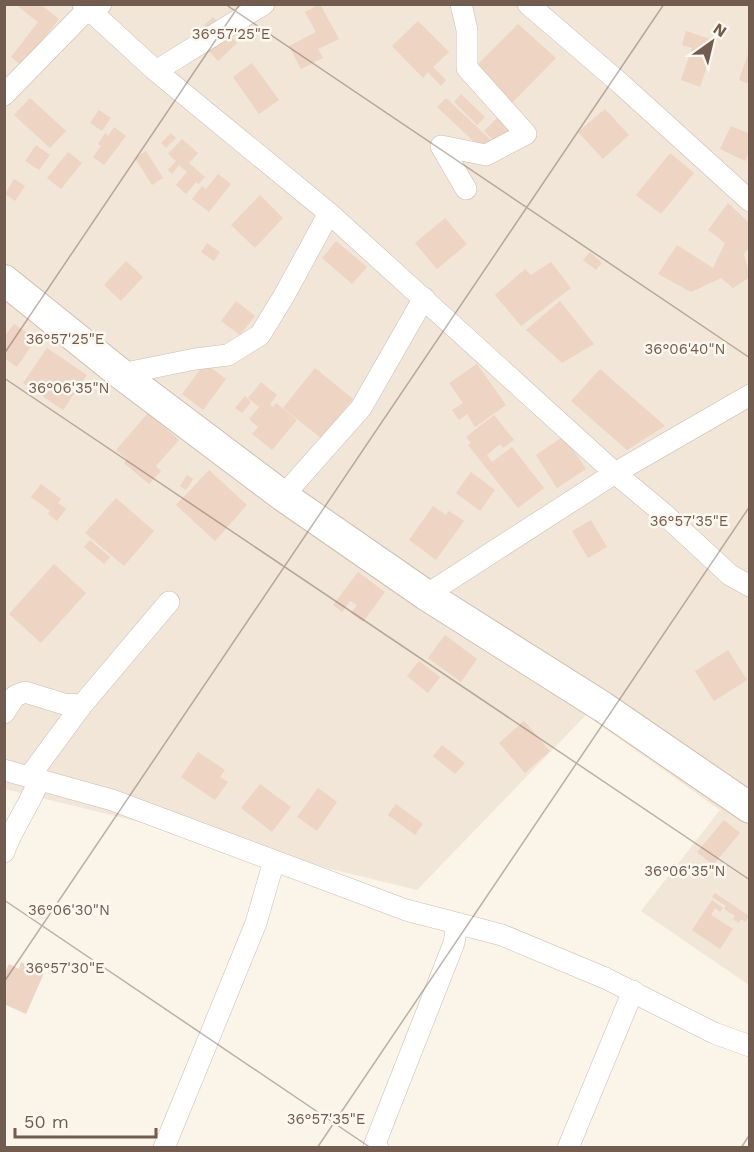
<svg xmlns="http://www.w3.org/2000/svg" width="754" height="1152" font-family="'Work Sans',sans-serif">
	<rect width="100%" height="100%" fill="#faf4e9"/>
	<polygon fill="#f1e6d8" points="5,5 749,5 749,985 641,911 720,810 586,715 417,890 5,789"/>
	<g fill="#edd4c3">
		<polygon points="15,4 40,4 59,19 22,66 11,57 38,22"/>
		<polygon points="320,4 339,39 318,49 323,58 301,69 289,46 316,32 305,12"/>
		<polygon points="213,17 237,43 218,61 194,35"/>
		<polygon points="418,21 449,52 433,67 446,80 441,86 428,72 423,78 392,46"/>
		<polygon points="518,24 556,58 511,104 476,66"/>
		<polygon points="686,31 716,41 700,87 681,80 692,48 682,45"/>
		<polygon points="749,51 750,51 750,84 739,80"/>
		<polygon points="252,63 279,100 259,114 233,77"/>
		<polygon points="461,94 485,117 477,125 454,102"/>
		<polygon points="30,98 66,131 50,148 14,115"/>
		<polygon points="446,98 493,142 484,151 437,107"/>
		<polygon points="605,109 629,135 603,159 578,132"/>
		<polygon points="99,110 111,118 102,131 90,123"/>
		<polygon points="500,115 512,128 497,144 484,131"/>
		<polygon points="731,126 750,134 750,150 745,161 720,149"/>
		<polygon points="114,127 126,136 104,165 93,157 101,146 98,144 105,133 108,136"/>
		<polygon points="171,133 176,138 166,148 161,143"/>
		<polygon points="182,139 198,153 189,163 205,177 199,184 196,182 186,194 176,185 187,172 179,165 172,174 168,170 176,161 168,154"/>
		<polygon points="36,145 50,155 39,170 25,161"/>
		<polygon points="146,151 163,178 152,185 135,158"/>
		<polygon points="68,152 82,163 61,189 47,178"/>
		<polygon points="670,153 694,173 661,214 636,195"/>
		<polygon points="218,174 231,184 209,212 192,199 202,186 206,189"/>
		<polygon points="14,179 25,186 15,201 5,194"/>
		<polygon points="260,195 283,218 255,248 231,225"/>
		<polygon points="728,203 750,224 750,246 744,254 750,277 733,288 721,278 691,292 658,274 677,245 713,268 725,243 708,230"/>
		<polygon points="445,218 467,244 437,269 415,243"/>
		<polygon points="336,241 367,267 352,284 322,258"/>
		<polygon points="207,243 220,252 214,261 201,252"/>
		<polygon points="590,252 602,263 596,270 583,260"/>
		<polygon points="126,261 143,277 121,301 104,285"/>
		<polygon points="551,262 571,288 521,326 495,295 525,269 531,275"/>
		<polygon points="236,301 255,316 240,335 221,321"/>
		<polygon points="560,301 594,344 562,363 526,330"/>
		<polygon points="14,324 36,339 17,367 4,358 4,337"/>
		<polygon points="47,348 87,375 63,410 23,383"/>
		<polygon points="205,363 226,379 203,410 182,394"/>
		<polygon points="477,364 506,405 475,427 467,414 459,420 452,410 463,403 449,383"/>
		<polygon points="315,368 353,399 321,438 283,408"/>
		<polygon points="600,369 665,426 627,450 571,401"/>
		<polygon points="261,382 277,395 270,404 273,407 276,403 297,420 272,450 252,434 258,427 249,419 259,407 248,398"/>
		<polygon points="245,396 251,402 242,413 235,408"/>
		<polygon points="148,413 179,440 156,466 161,471 149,484 124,463 127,459 116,450"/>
		<polygon points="494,415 514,440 503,448 500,444 487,455 492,462 512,447 544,488 518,508 468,445 471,443 466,437"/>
		<polygon points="564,436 586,469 557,488 536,455"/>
		<polygon points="209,470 247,505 215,541 176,505"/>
		<polygon points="471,472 495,490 480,511 456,493"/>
		<polygon points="187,475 193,479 186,490 180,486"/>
		<polygon points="41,484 61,499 58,503 66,509 57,521 48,514 50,511 31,497"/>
		<polygon points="116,498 154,531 124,566 85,533"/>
		<polygon points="433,506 446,515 449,511 464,521 436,560 409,540"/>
		<polygon points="591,520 607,547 588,558 572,531"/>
		<polygon points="90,540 110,557 104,564 84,547"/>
		<polygon points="54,564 86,593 41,643 9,614"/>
		<polygon points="358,572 385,592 363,622 351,613 357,605 350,601 342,612 333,605"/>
		<polygon points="445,635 477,659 461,682 428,658"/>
		<polygon points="728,650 747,680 714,701 695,671"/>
		<polygon points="419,661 440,677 428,693 407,676"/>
		<polygon points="524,721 550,751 525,773 499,743"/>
		<polygon points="442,745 465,763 455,774 433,756"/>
		<polygon points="198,752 225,770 220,777 228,782 215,800 181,777"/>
		<polygon points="260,784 291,807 272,832 241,808"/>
		<polygon points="318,788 337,802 317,831 297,817"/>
		<polygon points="396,804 423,824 415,835 388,815"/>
		<polygon points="724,820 740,833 713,865 697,852"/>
		<polygon points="715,893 749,916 745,922 741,919 739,923 733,919 735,916 724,909 726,906 712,897"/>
		<polygon points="712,900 723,908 720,912 715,908 711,915 733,929 720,949 692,930"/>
		<polygon points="21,962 44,973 26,1014 4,1004 4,974 9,964 19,969"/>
	</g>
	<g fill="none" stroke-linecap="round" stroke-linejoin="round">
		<g stroke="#ccbcb0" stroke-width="22">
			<g id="street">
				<polyline points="83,4 156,71 329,213 615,473 663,513 730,575 750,586"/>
				<polyline points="461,4 467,30 467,68 526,134 486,155 441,146 466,189"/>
				<polyline points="528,4 621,84 750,201"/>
				<polyline points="156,71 264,4"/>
				<polyline points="4,95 81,16 101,4"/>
				<polyline points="121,374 195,359 228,355 260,335 285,294 329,213"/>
				<polyline points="283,496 361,408 424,298"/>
				<polyline points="426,595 615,473 750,395"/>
				<polyline points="4,713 15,696 25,692 64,704 82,705"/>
				<polyline points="4,770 112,800 406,910 502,935 605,978 714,1033 750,1046"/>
				<polyline points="29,777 82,705 169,602"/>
				<path d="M4,852C13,826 30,805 39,780"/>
				<polyline points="164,1148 256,923 274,861"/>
				<polyline points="378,1148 374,1146 454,943 457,924"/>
				<polyline points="568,1148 633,991"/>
			</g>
		</g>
		<g stroke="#d0beb0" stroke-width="32">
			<polyline id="secondary" points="4,280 121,374 283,496 426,595 603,707 750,808"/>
		</g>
		<use href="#street" stroke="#fff" stroke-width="21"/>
		<use href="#secondary" stroke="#fff" stroke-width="30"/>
	</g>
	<path fill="none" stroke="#725b4f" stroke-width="1.5" stroke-opacity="0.45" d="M225,4L750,358M4,354L240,4M4,378L750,880M4,900L371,1148M4,982L664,4M317,1148L750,506M741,1148L750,1134"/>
	<g font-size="15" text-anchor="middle" fill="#725b4f" stroke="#fdf8ef" stroke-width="5" stroke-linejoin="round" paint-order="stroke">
		<text x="231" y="39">36°57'25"E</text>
		<text x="65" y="344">36°57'25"E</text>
		<text x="685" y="354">36°06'40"N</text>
		<text x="69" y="393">36°06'35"N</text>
		<text x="689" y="526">36°57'35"E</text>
		<text x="685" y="876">36°06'35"N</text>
		<text x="69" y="915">36°06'30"N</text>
		<text x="65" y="973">36°57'30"E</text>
		<text x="326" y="1124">36°57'35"E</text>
	</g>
	<rect width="754" height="1152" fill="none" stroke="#725b4f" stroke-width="12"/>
	<g transform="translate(712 42) rotate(34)" stroke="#fdf8ef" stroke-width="4.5" paint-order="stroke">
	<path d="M0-4.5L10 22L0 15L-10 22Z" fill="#725b4f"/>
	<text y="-9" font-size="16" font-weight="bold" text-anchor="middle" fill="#725b4f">N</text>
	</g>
	<path d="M15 1128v9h141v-9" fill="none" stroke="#725b4f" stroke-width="3"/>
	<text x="24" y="1128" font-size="18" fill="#725b4f" stroke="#fdf8ef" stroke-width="4.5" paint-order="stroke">50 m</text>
</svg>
